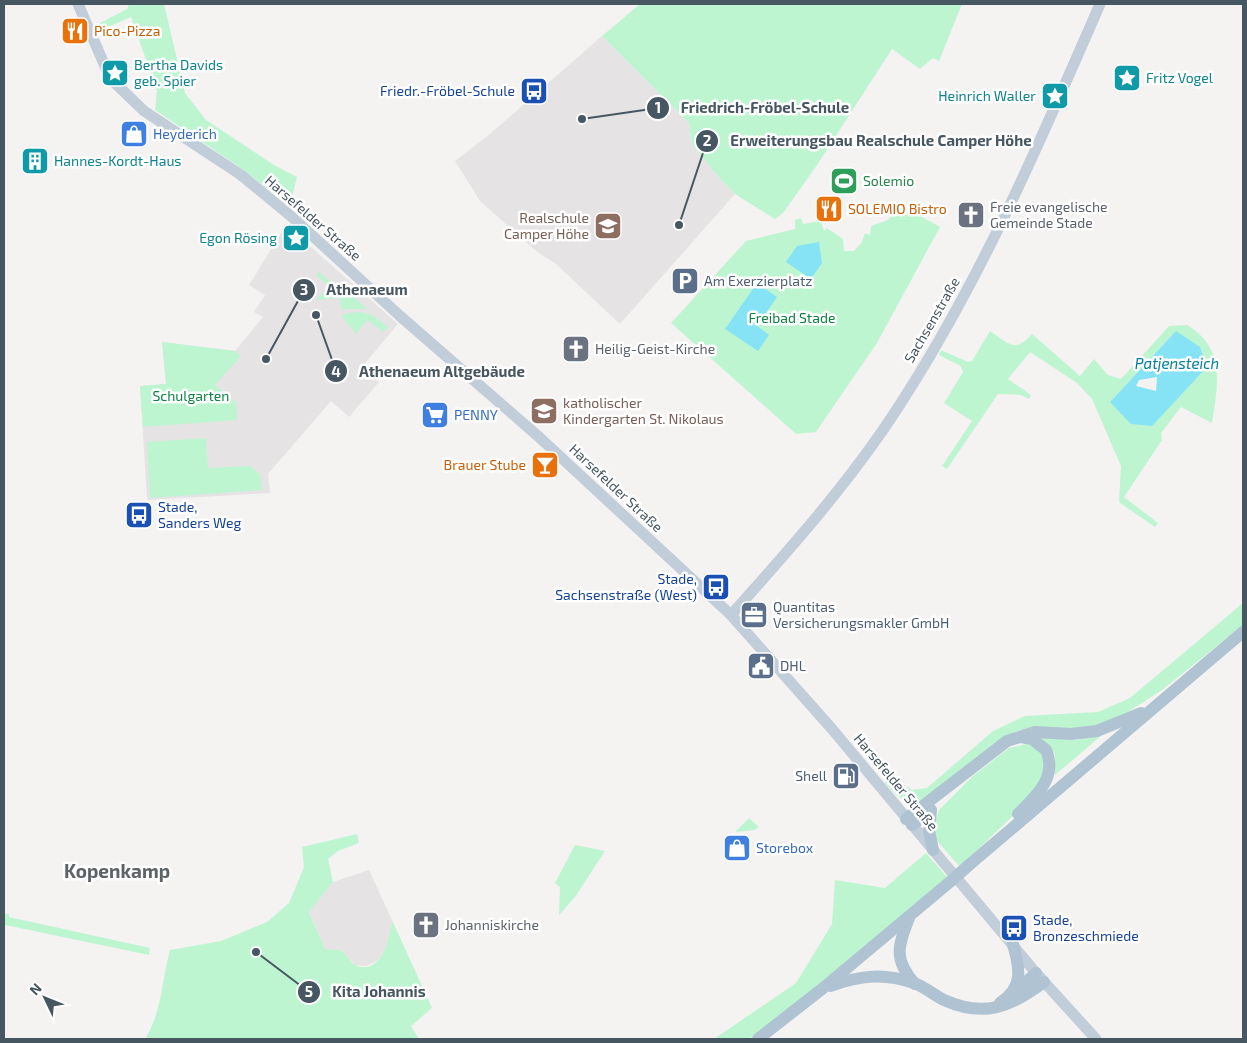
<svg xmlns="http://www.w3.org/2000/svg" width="1247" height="1043" font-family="'Exo 2',sans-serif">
	<rect width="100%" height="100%" fill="#f5f2f2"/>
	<g fill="#e6e3e4">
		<polygon points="602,36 689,123 692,144 720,179 735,194 620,324 556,264 536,251 480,201 455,161 490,134"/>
		<polygon points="286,225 398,324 362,367 379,382 349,417 331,401 268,474 270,493 149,500 147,498 140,386 166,384 162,342 235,351 263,317 254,312 265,295 249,285"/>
		<polygon points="369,870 392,920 390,938 384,953 376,962 366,966 355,965 341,951 325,949 309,911 333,882"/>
	</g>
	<g fill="#bef5d1" fill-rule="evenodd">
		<polygon points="129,4 164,4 185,93 206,120 274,165 297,177 291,201 281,199 238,166 155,110 157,91 131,17 103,29 100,23 127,9"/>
		<polygon points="640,4 962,4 939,61 933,58 920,69 892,49 817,165 784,212 775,219 735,194 720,179 692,144 689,123 602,36"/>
		<polygon points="899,204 940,227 877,343 816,432 796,434 671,323 746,241 795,229 795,220 801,218 803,224 821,221 824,231 827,228 843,239 844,251 854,251 862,242 865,233 870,235 871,226 888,220"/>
		<polygon points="319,272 336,286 336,298 316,300 329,286 316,275"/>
		<polygon points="338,283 367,309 341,309"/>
		<polygon points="361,312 372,315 388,327 383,332 368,320 354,335 354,331 341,316 348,313"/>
		<path d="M1187,325C1226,348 1218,385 1212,423L1181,407L1161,433L1162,440L1124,497L1158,523L1155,527L1119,502L1121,466L1092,399L1077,383L1030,352L1008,379L1031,395L1029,399L1021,395L998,394L947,469L942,466L972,421L944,403L963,372L961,366L939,355L941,350L968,362L972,361L990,331C1009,343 1014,354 1032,334L1080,376L1094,359L1108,375L1121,379L1169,326ZM1176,331L1152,426L1110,402Z"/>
		<polygon points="162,342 235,351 241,356 215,385 236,403 237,420 143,427 140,386 166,384"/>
		<polygon points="206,438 208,468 250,466 260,474 262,490 150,498 147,442"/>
		<polygon points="1243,603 1243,625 1162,690 1112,722 1078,730 1035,728 1017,731 996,742 924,801 911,804 897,796 885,783 891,777 912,790 927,788 993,731 1025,716 1098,712 1130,698"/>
		<polygon points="1102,735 1055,775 1055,754 1040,737 1076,740"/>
		<polygon points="1031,743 1046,756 1046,775 1031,798 960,867 931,834 939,810 973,776 1009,748"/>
		<polygon points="749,818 759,827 755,830 735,832"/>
		<path d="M357,834L359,843L338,851L328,859L333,882L309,912L325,949C330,950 337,949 341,951C347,954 350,962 355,965C382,977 390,937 392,920L432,1008L411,1026L419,1039L146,1038C163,1007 161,983 170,950L221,941L267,922L289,903L304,867L302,847Z"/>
		<polygon points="575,845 605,851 575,897 559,915 560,887 555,883"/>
		<polygon points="926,853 947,877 796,1005 749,1039 714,1039 796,983 832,924 835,880 885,888"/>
		<polygon points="4,914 9,914 9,917 150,948 149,955 5,925"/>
	</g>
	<g fill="#86e3f6" fill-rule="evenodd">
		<polygon points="819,242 822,263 811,279 786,262 797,246"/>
		<polygon points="757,283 777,297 757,326 769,335 758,351 725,329"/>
		<path d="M1176,331L1200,347L1207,367L1152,426L1131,424L1110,402ZM1157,377L1156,391L1136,386L1139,380Z"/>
	</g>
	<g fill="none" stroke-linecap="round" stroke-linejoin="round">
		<g stroke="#c1ceda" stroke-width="11">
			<polyline points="78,4 108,73 115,83 144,111 241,175 292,217 400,316 539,437 731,615 832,729 1036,973 1096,1039"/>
			<path d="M731,615C789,550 849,483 897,409C980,282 1040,142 1100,4"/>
		</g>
		<g stroke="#afc3d3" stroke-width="12">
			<polyline points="931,810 929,831 933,850"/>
			<path d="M1018,814C1036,796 1058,777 1046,750L1032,739L1021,737"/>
			<polyline points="906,819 1007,741 1035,732 1071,734 1097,731 1141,713"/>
			<polyline points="912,825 931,810"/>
			<polyline points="969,865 1243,632"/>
			<path d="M909,918C898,947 893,959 915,984"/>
			<path d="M831,986C860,975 885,973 914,983C925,987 934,995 944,1000C984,1018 1011,1007 1044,982"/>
			<polyline points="1014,993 1036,973"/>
			<path d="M1000,1003C1024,987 1020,969 1013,944"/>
			<polyline points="758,1039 822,989 951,881"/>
		</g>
		<polyline stroke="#afc3d3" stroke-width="12" points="951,881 969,865"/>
	</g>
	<defs>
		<g id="restaurant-square" transform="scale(1.4375)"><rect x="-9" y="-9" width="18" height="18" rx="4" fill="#e8710a" stroke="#fff"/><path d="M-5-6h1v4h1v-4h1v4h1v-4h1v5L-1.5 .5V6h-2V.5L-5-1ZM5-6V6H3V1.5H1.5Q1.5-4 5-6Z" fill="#fff"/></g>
		<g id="sight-square" transform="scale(1.4375)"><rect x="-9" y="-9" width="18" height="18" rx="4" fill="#0f9aa8" stroke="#fff"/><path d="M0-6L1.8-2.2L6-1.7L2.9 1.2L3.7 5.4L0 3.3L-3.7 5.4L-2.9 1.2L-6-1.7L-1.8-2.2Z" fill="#fff"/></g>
		<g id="bus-square" transform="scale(1.4375)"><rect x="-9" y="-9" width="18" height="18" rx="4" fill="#1a4fb4" stroke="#fff"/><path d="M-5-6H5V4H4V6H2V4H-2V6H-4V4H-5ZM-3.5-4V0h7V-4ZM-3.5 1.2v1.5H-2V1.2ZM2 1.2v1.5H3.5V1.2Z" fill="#fff"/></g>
		<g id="shop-square" transform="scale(1.4375)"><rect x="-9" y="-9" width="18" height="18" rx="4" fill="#3f7fe0" stroke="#fff"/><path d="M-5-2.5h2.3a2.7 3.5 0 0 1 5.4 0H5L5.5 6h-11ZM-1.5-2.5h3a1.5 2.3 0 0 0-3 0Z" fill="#fff"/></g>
		<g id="building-square" transform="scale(1.4375)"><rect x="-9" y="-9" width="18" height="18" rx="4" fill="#0f9aa8" stroke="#fff"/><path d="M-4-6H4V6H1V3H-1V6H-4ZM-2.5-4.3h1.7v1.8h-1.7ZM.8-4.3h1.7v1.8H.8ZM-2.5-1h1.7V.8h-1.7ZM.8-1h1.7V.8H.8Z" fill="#fff"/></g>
		<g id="stadium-square" transform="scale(1.4375)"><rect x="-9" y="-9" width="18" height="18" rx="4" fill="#2e9e5b" stroke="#fff"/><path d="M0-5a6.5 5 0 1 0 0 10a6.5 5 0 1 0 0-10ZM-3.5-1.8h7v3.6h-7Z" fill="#fff"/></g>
		<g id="church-square" transform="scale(1.4375)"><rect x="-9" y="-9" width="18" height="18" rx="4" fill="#6b7280" stroke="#fff"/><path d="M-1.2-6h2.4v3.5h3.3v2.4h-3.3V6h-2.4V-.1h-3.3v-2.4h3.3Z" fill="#fff"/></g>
		<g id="school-square" transform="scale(1.4375)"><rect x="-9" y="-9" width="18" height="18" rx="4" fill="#8d6e63" stroke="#fff"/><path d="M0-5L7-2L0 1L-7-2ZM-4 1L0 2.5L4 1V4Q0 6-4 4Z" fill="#fff"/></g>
		<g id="parking-square" transform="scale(1.4375)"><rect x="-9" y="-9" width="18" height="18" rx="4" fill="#5c6f8a" stroke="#fff"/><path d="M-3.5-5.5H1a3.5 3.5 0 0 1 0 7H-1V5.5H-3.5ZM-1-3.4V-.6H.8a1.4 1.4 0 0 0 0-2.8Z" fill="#fff"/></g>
		<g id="supermarket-square" transform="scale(1.4375)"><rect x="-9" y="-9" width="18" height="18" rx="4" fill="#3f7fe0" stroke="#fff"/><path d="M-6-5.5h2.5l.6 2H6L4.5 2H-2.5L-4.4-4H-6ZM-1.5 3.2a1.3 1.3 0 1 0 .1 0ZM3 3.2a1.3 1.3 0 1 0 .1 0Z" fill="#fff"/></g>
		<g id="bar-square" transform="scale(1.4375)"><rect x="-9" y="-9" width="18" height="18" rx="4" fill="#e8710a" stroke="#fff"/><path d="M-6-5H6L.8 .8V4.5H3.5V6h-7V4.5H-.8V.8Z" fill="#fff"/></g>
		<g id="office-square" transform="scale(1.4375)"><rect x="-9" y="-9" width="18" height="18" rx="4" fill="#5c6f8a" stroke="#fff"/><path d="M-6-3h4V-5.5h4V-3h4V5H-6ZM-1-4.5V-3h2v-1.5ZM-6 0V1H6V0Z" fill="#fff"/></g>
		<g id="civic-square" transform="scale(1.4375)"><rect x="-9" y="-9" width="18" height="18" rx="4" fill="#5c6f8a" stroke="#fff"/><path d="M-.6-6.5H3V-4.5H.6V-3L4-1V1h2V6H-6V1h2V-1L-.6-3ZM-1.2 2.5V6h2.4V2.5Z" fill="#fff"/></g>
		<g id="fuel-square" transform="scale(1.4375)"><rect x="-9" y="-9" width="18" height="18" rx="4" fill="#5c6f8a" stroke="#fff"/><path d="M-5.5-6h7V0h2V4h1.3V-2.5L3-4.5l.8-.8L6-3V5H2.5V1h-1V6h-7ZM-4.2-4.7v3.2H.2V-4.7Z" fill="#fff"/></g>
	</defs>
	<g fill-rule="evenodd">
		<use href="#restaurant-square" x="75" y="31"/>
		<use href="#sight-square" x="115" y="73"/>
		<use href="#sight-square" x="1127" y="78"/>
		<use href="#bus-square" x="534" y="91"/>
		<use href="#sight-square" x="1055" y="96"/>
		<use href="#shop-square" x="134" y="134"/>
		<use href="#building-square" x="35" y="161"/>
		<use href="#stadium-square" x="844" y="181"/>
		<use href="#restaurant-square" x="829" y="209"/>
		<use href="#church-square" x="971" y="215"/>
		<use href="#school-square" x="608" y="226"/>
		<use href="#sight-square" x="296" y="238"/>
		<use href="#parking-square" x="685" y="281"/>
		<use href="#church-square" x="576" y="349"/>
		<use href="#school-square" x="544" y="411"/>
		<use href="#supermarket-square" x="435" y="415"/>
		<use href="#bar-square" x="545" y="465"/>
		<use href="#bus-square" x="139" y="515"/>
		<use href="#bus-square" x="716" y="587"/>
		<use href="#office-square" x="754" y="615"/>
		<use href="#civic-square" x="761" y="666"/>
		<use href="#fuel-square" x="846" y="776"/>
		<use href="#shop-square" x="737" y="848"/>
		<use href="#church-square" x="426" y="925"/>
		<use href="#bus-square" x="1014" y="928"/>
	</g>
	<g text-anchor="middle" stroke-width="5" stroke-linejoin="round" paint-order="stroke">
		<g font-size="14" fill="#c56008" stroke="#fff" text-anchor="start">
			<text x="94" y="36">Pico-Pizza</text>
			<text x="848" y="214">SOLEMIO Bistro</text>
			<text x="526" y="470" text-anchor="end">Brauer Stube</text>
		</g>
		<g font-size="14" fill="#0d838f" stroke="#fff" text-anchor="start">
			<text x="134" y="70">Bertha Davids<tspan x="134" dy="16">geb. Spier</tspan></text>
			<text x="1146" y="83">Fritz Vogel</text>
			<text x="1036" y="101" text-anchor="end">Heinrich Waller</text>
			<text x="54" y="166">Hannes-Kordt-Haus</text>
			<text x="277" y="243" text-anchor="end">Egon Rösing</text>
		</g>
		<g font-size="14" fill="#164399" stroke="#fff" text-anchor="end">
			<text x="515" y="96">Friedr.-Fröbel-Schule</text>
			<text x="158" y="512" text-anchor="start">Stade,<tspan x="158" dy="16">Sanders Weg</tspan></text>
			<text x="697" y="584">Stade,<tspan x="697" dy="16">Sachsenstraße (West)</tspan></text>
			<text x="1033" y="925" text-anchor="start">Stade,<tspan x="1033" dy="16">Bronzeschmiede</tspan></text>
		</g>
		<g font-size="14" fill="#366cbe" stroke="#fff" text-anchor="start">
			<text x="153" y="139">Heyderich</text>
			<text x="454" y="420">PENNY</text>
			<text x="756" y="853">Storebox</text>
		</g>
		<g font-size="14" fill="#27864d" stroke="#fff" text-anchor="start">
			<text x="863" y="186">Solemio</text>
		</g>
		<g font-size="14" fill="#5b616d" stroke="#fff" text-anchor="start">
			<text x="990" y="212">Freie evangelische<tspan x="990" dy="16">Gemeinde Stade</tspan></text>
			<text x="595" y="354">Heilig-Geist-Kirche</text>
			<text x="445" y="930">Johanniskirche</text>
		</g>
		<g font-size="14" fill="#475762" stroke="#fff">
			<text transform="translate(313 218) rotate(41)" y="5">Harsefelder Straße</text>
			<text transform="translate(932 320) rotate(-60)" y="5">Sachsenstraße</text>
			<text transform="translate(616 488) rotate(43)" y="5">Harsefelder Straße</text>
			<text transform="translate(896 782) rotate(50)" y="5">Harsefelder Straße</text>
		</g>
		<g font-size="14" fill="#785e54" stroke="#fff" text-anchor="end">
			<text x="589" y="223">Realschule<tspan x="589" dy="16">Camper Höhe</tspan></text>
			<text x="563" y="408" text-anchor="start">katholischer<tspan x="563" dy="16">Kindergarten St. Nikolaus</tspan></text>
		</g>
		<g font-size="14" fill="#4e5e75" stroke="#fff" text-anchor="start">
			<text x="704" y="286">Am Exerzierplatz</text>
			<text x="773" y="612">Quantitas<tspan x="773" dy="16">Versicherungsmakler GmbH</tspan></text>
			<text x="780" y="671">DHL</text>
			<text x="827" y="781" text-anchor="end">Shell</text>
		</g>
		<g font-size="14" fill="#0d8243" stroke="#fff">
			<text x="792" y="323">Freibad Stade</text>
			<text x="191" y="401">Schulgarten</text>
		</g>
		<g font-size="15" font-style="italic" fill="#03809b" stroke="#fff">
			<text x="1177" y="369">Patjensteich</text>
		</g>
		<g font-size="19" font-weight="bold" fill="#5e6368" stroke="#fff">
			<text x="117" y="878">Kopenkamp</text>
		</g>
	</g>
	<path fill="none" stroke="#475762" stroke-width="2" d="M582 119L658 108M679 225L707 141M266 359L304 290M316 315L336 371M256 952L309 992"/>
	<g fill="#475762" stroke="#fff" stroke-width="2">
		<circle cx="582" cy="119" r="5"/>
		<circle cx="679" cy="225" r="5"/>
		<circle cx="266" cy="359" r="5"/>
		<circle cx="316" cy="315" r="5"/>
		<circle cx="256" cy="952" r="5"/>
		<circle cx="658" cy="108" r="12"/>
		<circle cx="707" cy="141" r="12"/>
		<circle cx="304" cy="290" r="12"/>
		<circle cx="336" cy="371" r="12"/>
		<circle cx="309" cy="992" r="12"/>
	</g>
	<g font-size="15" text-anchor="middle" font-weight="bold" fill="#fff">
		<text x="658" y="113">1</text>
		<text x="707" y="146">2</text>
		<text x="304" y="295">3</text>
		<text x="336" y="377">4</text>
		<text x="309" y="997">5</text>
	</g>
	<g font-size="15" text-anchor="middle" font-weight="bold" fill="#475762" stroke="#fff" stroke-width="5" stroke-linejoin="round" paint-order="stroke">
		<text x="765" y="113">Friedrich-Fröbel-Schule</text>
		<text x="881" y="146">Erweiterungsbau Realschule Camper Höhe</text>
		<text x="367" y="295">Athenaeum</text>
		<text x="442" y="377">Athenaeum Altgebäude</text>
		<text x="379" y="997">Kita Johannis</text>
	</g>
	<rect width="1247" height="1043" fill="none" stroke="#475762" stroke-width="10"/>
	<g transform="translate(45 998) rotate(313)" stroke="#ffffff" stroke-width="4" paint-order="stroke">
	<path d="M0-4L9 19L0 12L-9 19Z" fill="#475762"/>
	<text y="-8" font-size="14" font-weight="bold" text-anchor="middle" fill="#475762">N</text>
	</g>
</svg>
